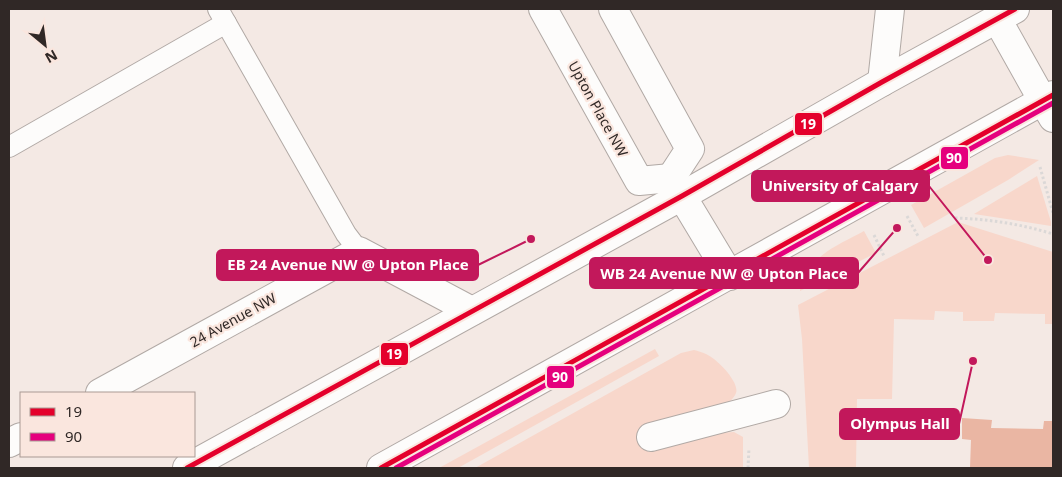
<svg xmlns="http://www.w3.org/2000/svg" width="1062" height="477" font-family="'Noto Sans',sans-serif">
	<rect width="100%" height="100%" fill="#f4e9e4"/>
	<g fill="#f8d7cb">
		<polygon points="1008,155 1039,160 1008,180 924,228 911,205 995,158"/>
		<polygon points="1037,176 1051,222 1051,226 974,214"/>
		<polygon points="958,222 1053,252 1053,324 1045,324 1045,314 995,313 994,321 963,321 963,312 935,311 934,320 894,319 892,399 857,399 856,468 809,468 802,339 798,305"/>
		<path d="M864,231L876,253L800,291C800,285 803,281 805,276C816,253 842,243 864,231Z"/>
		<polygon points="655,349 659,356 458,468 439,468"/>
		<path d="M694,350C698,351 702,352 706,354C716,358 740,382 736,393C733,400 728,403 721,406L641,427L648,452L720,433L734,432L743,437V468H475L681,353Z"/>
	</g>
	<polygon fill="#eab6a3" points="962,418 992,420 991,428 1043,429 1044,421 1053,421 1053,468 970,468 971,440 962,439"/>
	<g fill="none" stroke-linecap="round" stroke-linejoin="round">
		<g stroke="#b1a9a5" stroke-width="22">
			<g id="lane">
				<polyline points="218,9 346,234 359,251"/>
				<polyline points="9,147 226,23"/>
			</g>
		</g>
		<g stroke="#b1a9a5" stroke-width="30">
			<g id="street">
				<polyline points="543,9 639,181 671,178"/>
				<polyline points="613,9 690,149 671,178"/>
				<polyline points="882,82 890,9"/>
				<polyline points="1043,101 1053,118"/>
				<polyline points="671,178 730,276"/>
				<polyline points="100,393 359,251 472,311"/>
				<polyline points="651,437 776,404"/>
				<polyline points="9,443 21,437"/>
			</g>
		</g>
		<g stroke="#b1a9a5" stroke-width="30">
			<g id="secondary">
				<polyline points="997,19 1043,101"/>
				<polyline points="187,468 682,196 882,82 1015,9"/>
				<polyline points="381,468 1053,95"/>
			</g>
		</g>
		<g stroke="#dbd8d7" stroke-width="3" stroke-dasharray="2.5 2.5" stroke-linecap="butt">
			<polyline points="1040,167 1053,213"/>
			<polyline points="907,216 919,238"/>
			<path d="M955,218C988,219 1021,224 1053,234"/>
			<polyline points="874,235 884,256"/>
			<polyline points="748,468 749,448"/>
		</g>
		<use href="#lane" stroke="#fdfcfb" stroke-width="20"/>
		<use href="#street" stroke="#fdfcfb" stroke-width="28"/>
		<use href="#secondary" stroke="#fdfcfb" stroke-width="28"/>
		<g stroke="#fae6de" stroke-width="9">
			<g id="bus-1">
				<polyline points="187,468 682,196 882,82 1015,9"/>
				<polyline points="381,468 1053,95"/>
			</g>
		</g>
		<g stroke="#fae6de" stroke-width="9">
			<polyline id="bus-2" points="396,468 1053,103"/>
		</g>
		<use href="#bus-1" stroke="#e4002b" stroke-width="5"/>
		<use href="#bus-2" stroke="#e5007d" stroke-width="5"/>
	</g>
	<g text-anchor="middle" stroke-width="4.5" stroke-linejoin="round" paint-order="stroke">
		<g font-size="14" fill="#302826" stroke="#fae6de">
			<text transform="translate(598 109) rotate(61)" y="5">Upton Place NW</text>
			<text transform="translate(233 320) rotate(-29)" y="5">24 Avenue NW</text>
		</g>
	</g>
	<path fill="none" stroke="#c2185b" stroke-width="2" d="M988 260L929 186M531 239L478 265M897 228L858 273M973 361L959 424"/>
	<g fill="#c2185b" stroke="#fae6de" stroke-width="2">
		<circle cx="988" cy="260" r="5"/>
		<circle cx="531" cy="239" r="5"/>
		<circle cx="897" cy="228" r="5"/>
		<circle cx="973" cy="361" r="5"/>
	</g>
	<g fill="#c2185b" stroke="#c2185b" stroke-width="2">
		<rect x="752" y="171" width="177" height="30" rx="5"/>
		<rect x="217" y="250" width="261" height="30" rx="5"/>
		<rect x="590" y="258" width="268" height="30" rx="5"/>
		<rect x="840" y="409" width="119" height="30" rx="5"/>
	</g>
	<g font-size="15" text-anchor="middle" font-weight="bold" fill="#fff">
		<text x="840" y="191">University of Calgary</text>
		<text x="348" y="270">EB 24 Avenue NW @ Upton Place</text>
		<text x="724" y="279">WB 24 Avenue NW @ Upton Place</text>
		<text x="900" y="429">Olympus Hall</text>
	</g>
	<g stroke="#fae6de" stroke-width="2">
		<rect x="794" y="112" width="29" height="24" rx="5" fill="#e4002b"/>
		<rect x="940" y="146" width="29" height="24" rx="5" fill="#e5007d"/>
		<rect x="380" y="342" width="29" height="24" rx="5" fill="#e4002b"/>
		<rect x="546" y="365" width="29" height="24" rx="5" fill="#e5007d"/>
	</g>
	<g font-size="14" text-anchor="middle" font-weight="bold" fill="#fff">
		<text x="808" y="129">19</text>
		<text x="954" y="163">90</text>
		<text x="394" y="359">19</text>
		<text x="560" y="382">90</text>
	</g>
	<rect width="1062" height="477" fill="none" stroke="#302826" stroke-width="20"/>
	<rect x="20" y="392" width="175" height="65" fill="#fae6de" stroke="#a99a94"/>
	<rect x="30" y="408" width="25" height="8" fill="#e4002b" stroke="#a99a94"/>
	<text x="65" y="417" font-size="15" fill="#302826">19</text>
	<rect x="30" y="433" width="25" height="8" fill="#e5007d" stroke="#a99a94"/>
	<text x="65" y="442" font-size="15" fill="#302826">90</text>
	<g transform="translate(45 45) rotate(151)" stroke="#fae6de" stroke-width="4" paint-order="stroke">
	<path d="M0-4L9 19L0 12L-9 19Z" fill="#302826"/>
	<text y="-8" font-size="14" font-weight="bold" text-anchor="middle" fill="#302826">N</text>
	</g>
</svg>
